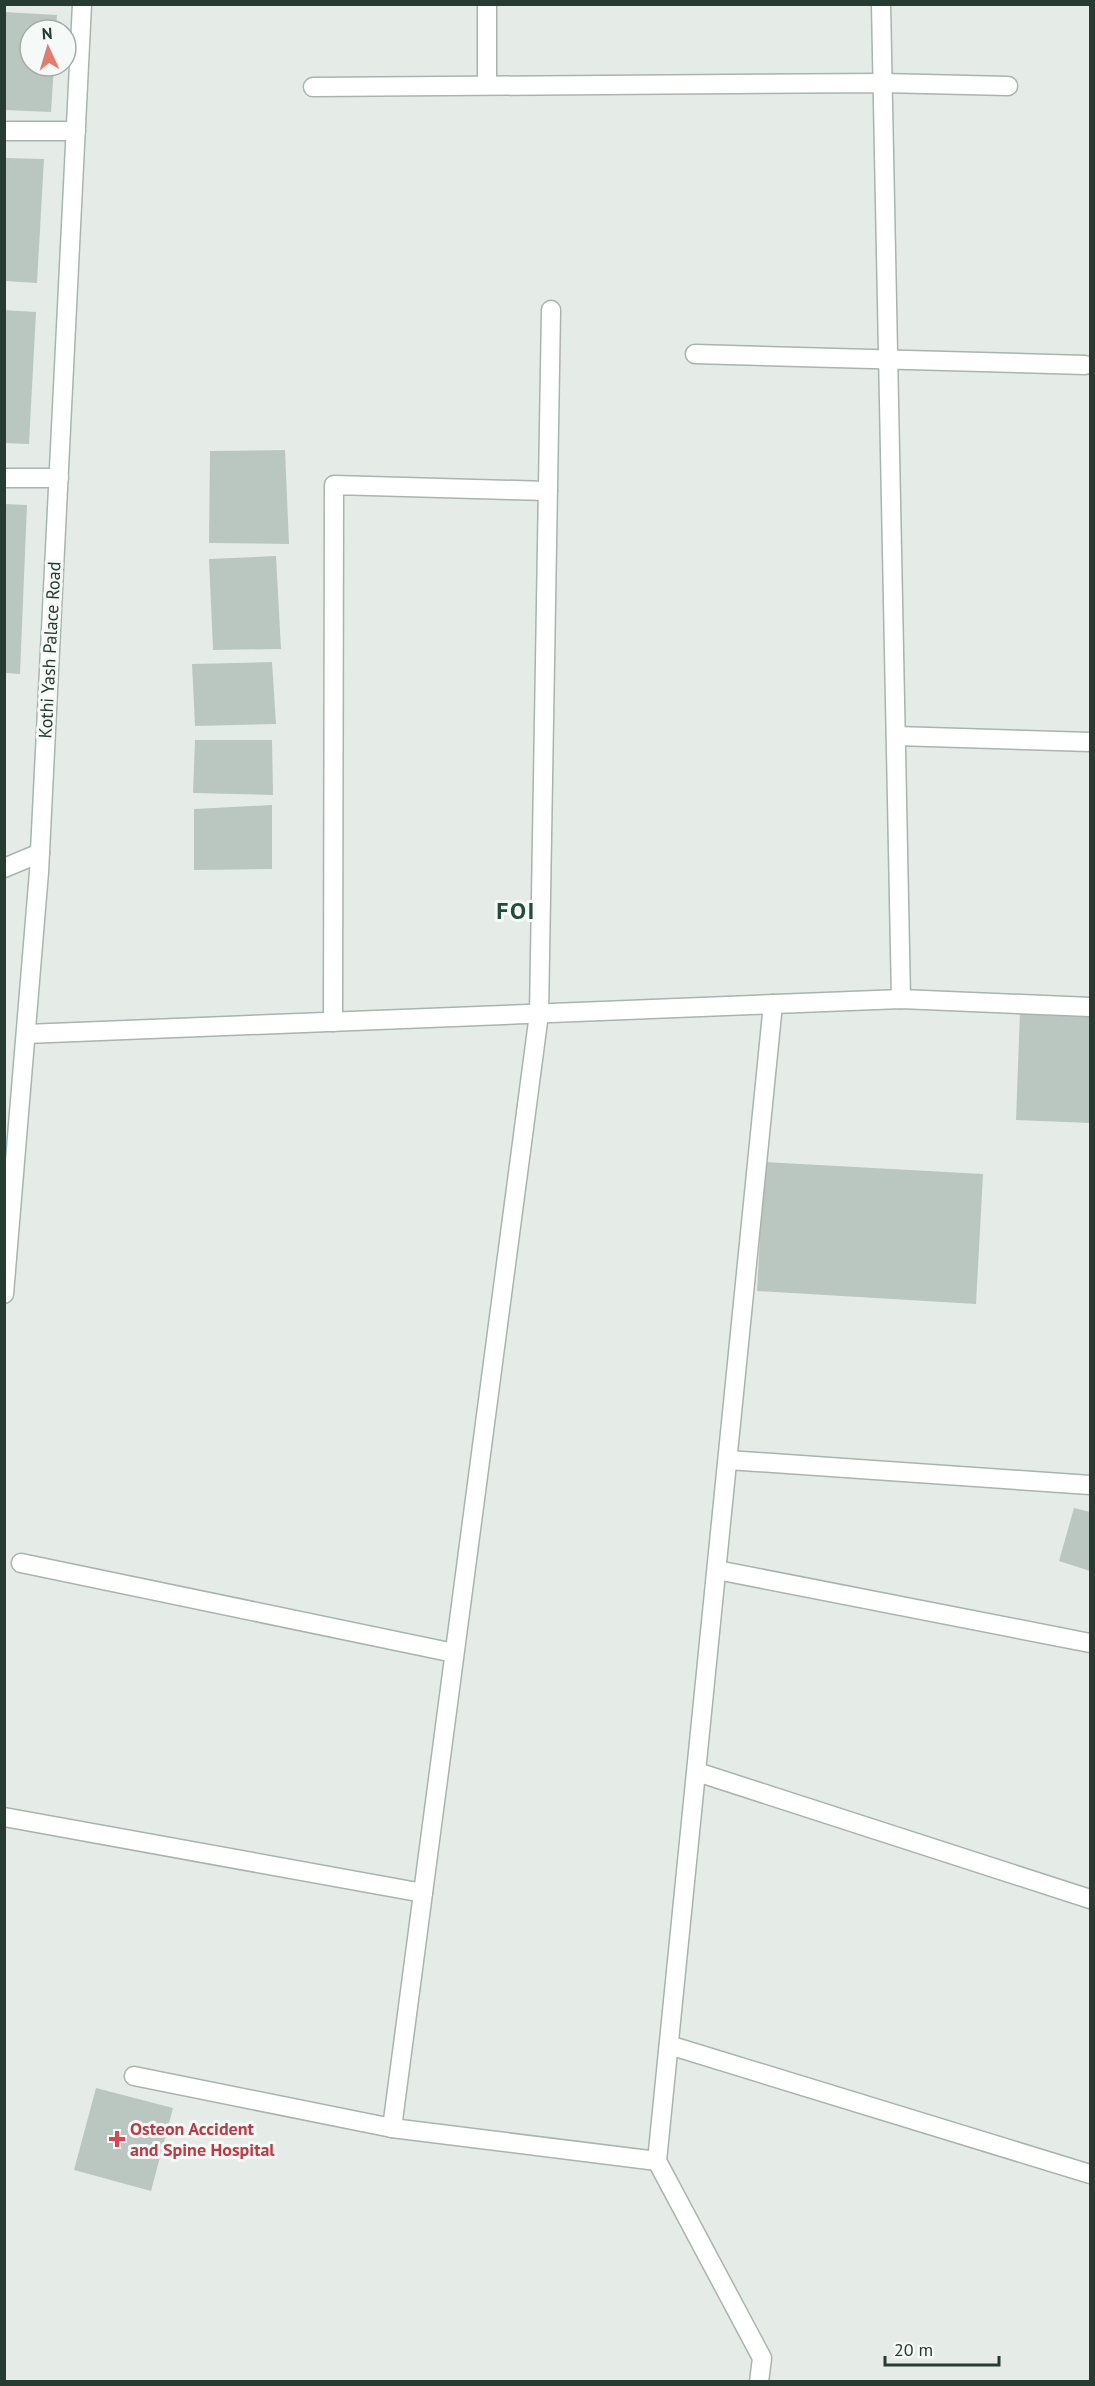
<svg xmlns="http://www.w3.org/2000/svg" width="1095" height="2386" font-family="'PT Sans',sans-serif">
	<rect width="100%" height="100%" fill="#e5ece8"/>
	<g fill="#bac7c1">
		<polygon points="4,12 57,15 56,30 30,30 30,66 54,66 51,112 4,110"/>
		<polygon points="4,158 44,159 37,283 4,281"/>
		<polygon points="4,310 36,312 29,444 4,443"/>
		<polygon points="285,450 289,544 209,543 210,451"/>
		<polygon points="4,504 27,505 20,674 4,673"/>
		<polygon points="276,556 281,649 213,650 209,559"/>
		<polygon points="272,662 276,724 195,726 192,664"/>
		<polygon points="195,740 272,740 273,795 193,793"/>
		<polygon points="272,805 272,869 194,870 194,809"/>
		<polygon points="1020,1011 1090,1014 1090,1123 1016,1120"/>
		<polygon points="764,1162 983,1174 976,1304 757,1291"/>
		<polygon points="1074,1508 1090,1512 1090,1571 1059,1561"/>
		<polygon points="96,2088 173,2108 151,2191 74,2170"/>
	</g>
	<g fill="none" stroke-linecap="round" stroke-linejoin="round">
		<g stroke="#a8b4ae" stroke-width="21">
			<g id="minor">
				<polyline points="881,4 901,999"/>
				<polyline points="487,84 487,4"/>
				<polyline points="313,87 883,83 1008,86"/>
				<polyline points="4,131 76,131"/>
				<polyline points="695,354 1085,365"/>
				<polyline points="4,478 59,478"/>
				<polyline points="896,736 1090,742"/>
				<polyline points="4,868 40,853"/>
				<polyline points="333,1022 334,485 548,491"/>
				<polyline points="26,1034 901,999 1090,1007"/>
				<polyline points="728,1460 1090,1485"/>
				<polyline points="21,1563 454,1653"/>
				<polyline points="717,1570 1090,1643"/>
				<polyline points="697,1772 1090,1899"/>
				<polyline points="4,1817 423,1893"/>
				<polyline points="669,2045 1090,2174"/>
				<polyline points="134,2076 392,2128 657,2161"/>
				<polyline points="392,2128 539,1014 551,310"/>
				<polyline points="759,2382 762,2358 657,2161 773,1004"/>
			</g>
		</g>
		<g stroke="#a4b7ae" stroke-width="21">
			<polyline id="secondary" points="4,1294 39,872 82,4"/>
		</g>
		<use href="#minor" stroke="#fff" stroke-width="18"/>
		<use href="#secondary" stroke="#fff" stroke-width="18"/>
	</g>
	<path fill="#e0444e" stroke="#f5f9f7" stroke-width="2" d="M114 2130h6v6h6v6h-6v6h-6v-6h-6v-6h6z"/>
	<g text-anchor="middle" stroke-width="6" stroke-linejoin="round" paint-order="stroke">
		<g font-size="18" fill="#263c33" stroke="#f5f9f7">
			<text transform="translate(50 650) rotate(-87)" y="6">Kothi Yash Palace Road</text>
		</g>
		<g font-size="18" font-weight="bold" fill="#be3a42" stroke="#f5f9f7" text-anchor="start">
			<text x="130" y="2135">Osteon Accident<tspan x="130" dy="21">and Spine Hospital</tspan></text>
		</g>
		<g font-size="24" font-weight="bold" letter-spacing="1.5" fill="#244c3d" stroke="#f5f9f7">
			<text x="516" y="919">FOI</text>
		</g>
	</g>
	<rect width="1095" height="2386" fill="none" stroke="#263c33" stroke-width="12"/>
	<g transform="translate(48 48) rotate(356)"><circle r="28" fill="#f5f9f7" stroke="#a2ada9" stroke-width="1.5"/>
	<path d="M0-4.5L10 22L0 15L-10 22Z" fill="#e27c6d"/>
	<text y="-9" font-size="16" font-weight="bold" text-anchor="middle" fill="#263c33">N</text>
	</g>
	<path d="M885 2356v9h114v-9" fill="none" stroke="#263c33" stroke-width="3"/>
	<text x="894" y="2356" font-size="18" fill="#263c33" stroke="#f5f9f7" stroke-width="4.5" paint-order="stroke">20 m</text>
</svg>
